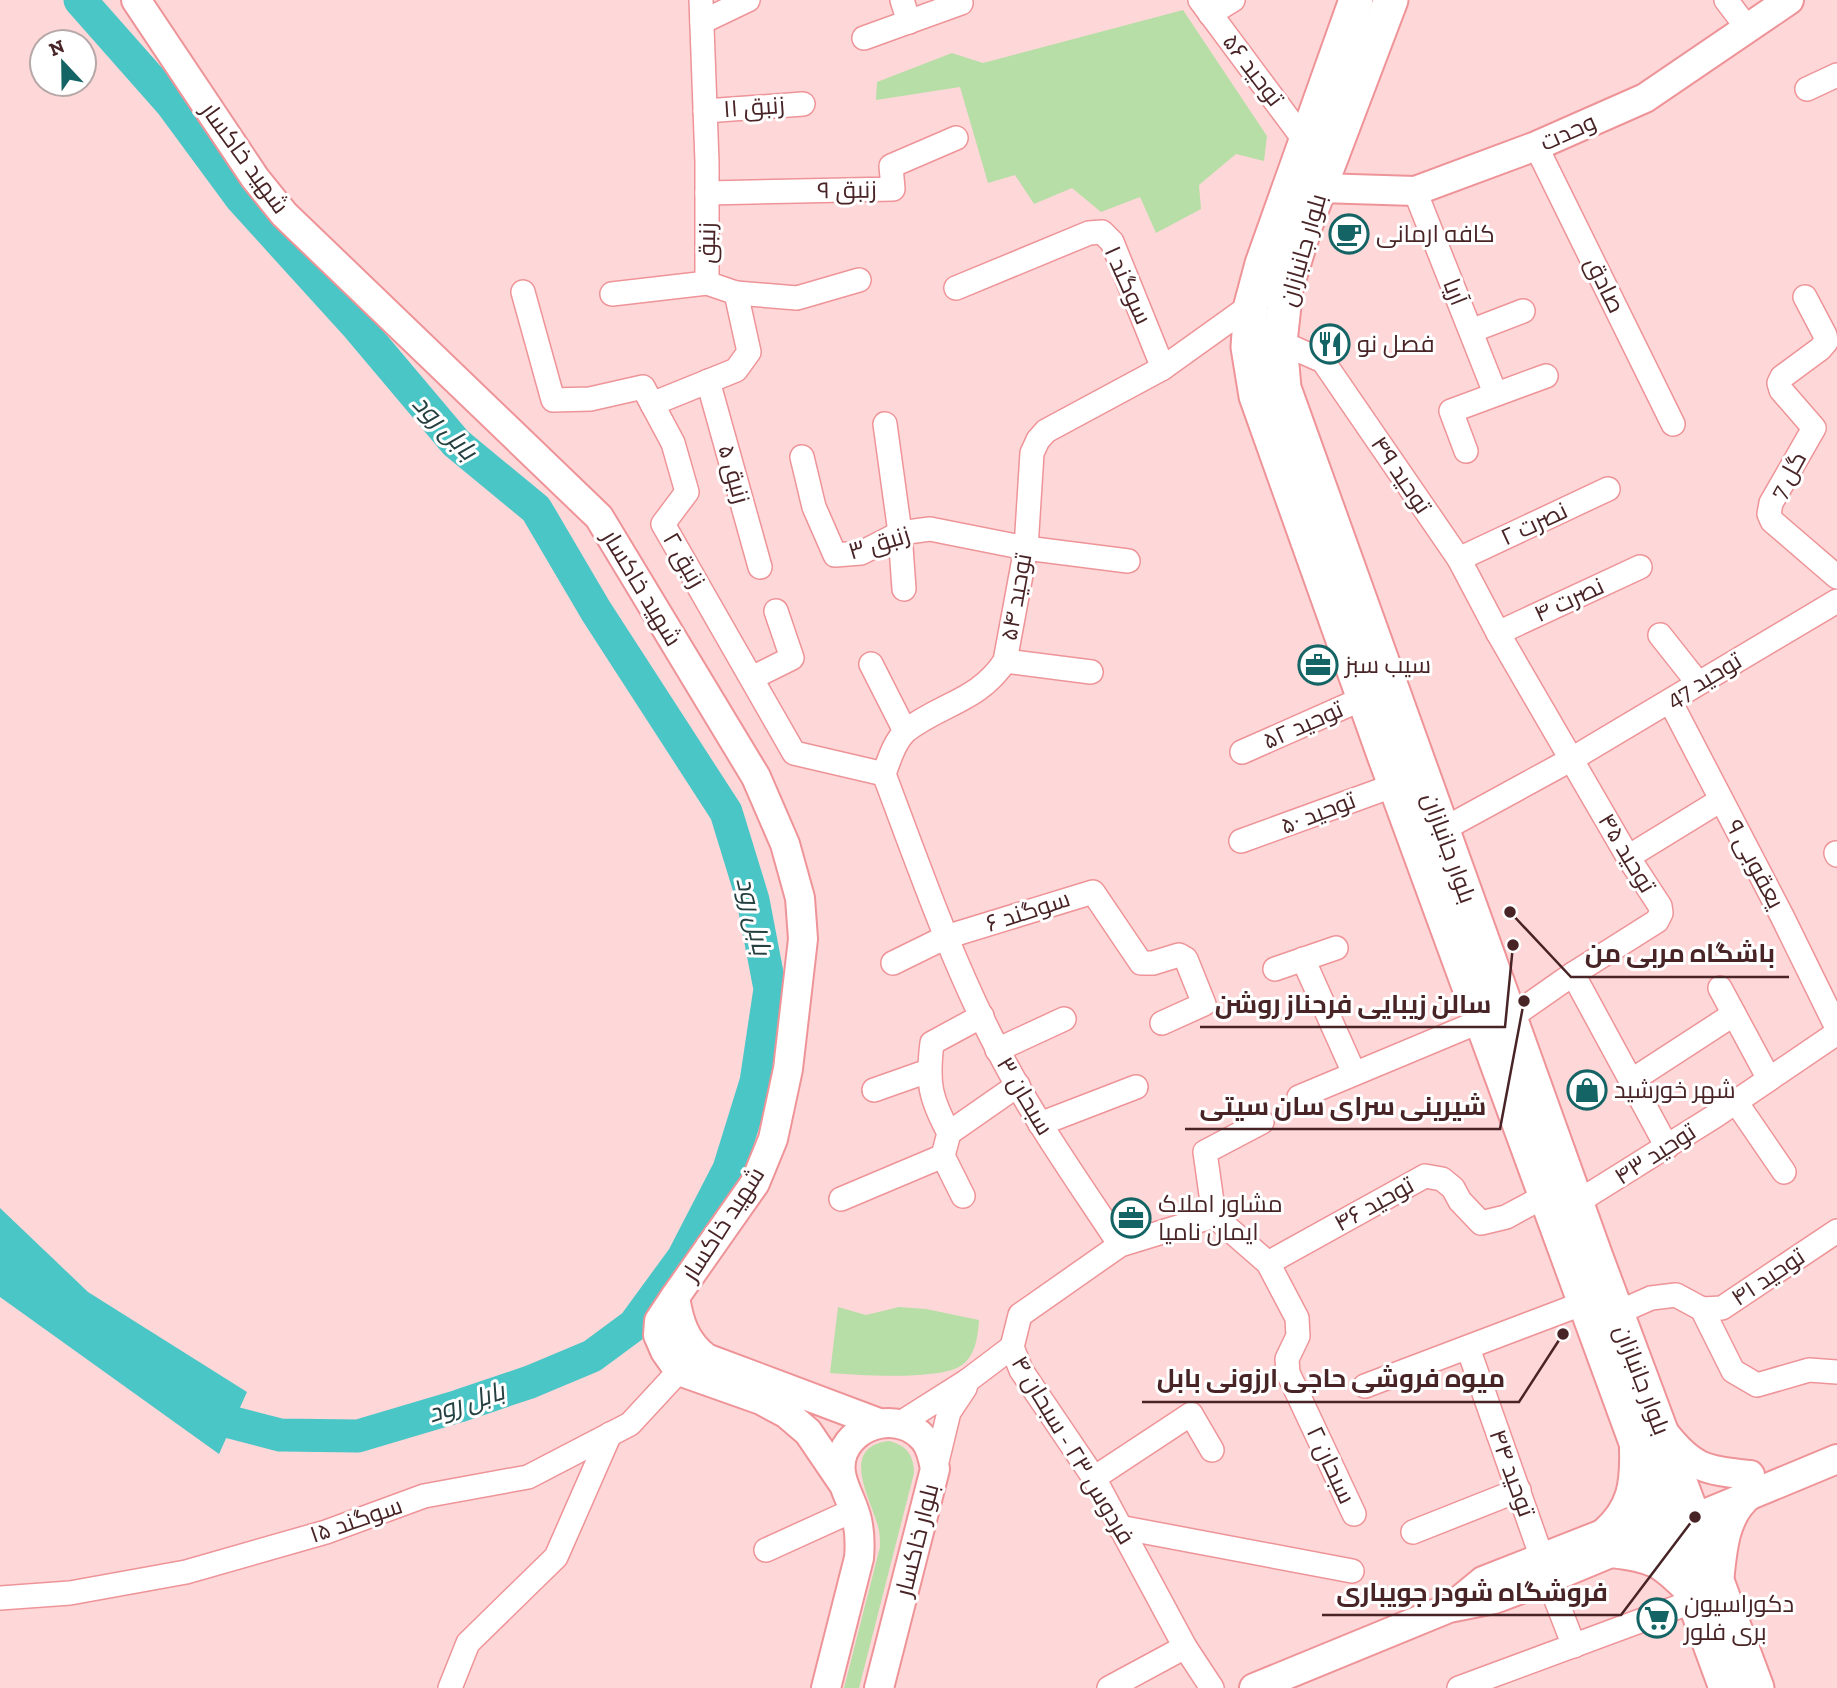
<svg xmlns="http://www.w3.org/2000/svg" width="1837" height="1688" font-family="'Zilla Slab',Cairo,serif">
	<rect width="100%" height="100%" fill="#fed7d8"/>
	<g fill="#b7dea6">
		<polygon points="1183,10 1267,136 1264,161 1236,154 1199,185 1201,209 1156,233 1140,197 1101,212 1072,188 1034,204 1015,175 988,183 960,87 876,100 877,82 952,53 983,63"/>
		<path d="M838,1307L866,1315L899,1307L926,1309L979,1320C978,1335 976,1355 962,1365C940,1381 858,1375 830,1373Z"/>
		<path d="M889,1441C906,1445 914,1455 914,1473L859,1688H844L880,1547C880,1540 880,1533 878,1526C870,1497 839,1447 889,1441Z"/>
	</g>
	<polygon fill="#4ac6c7" points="0,1208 88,1292 247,1392 219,1454 0,1297"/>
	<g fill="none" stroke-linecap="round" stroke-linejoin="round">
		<polyline stroke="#4ac6c7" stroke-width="33" points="80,0 171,103 241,198 359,328 456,443 536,509 596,611 726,812 753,900 770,989 756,1082 729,1169 683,1258 634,1325 592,1356 530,1382 459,1406 358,1436 280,1435 211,1417 193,1407"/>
		<g stroke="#ee9498" stroke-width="26">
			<g id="minor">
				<polyline points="902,0 909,22"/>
				<polyline points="1200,0 1305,141"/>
				<polyline points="1726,0 1748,29"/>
				<polyline points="1210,14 1233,0"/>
				<polyline points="702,22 748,0"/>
				<polyline points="864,38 961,3"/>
				<polyline points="1807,89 1837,75"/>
				<polyline points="705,111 803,104"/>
				<polyline points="1536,146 1673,424"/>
				<polyline points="1415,191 1495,393"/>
				<polyline points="707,193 893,189 891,166 956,138"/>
				<polyline points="956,288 1089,233 1102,232 1112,242 1163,368"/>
				<polyline points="523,292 553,400 590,399 643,387 673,443 687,492 663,524 794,753 884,774"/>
				<polyline points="736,293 797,298 859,280"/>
				<polyline points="612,294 707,283"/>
				<polyline points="1805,297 1825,335 1826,342 1820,349 1782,377 1779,383 1781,390 1814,428 1771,503 1769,514 1772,521 1837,577"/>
				<polyline points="1471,331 1523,311"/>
				<polyline points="1280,342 1323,361 1459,559 1498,633 1628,857 1660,906 1661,913 1657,921 1573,974 1510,1018"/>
				<polyline points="708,381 760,567"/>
				<polyline points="652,404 736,370 749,352 736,293 707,283 707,162 701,0"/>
				<polyline points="885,424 900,533 904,589"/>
				<polyline points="1466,451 1451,411 1546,376"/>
				<polyline points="802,457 814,507 835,555 861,553 900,533 930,529 1026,548 1128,561"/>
				<polyline points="1459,559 1608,489"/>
				<polyline points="1498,633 1640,567"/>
				<polyline points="1660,635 1698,683"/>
				<polyline points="1005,661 1091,672"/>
				<polyline points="871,664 905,731"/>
				<polyline points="752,678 792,658 776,611"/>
				<polyline points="1670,701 1782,916 1837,1028"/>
				<polyline points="1242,752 1364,698"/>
				<polyline points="1442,830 1572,759 1837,601"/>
				<polyline points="1241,841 1395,785"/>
				<polyline points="1836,853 1837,855"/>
				<polyline points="1628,857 1721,800"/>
				<polyline points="1303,959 1354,1073"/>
				<polyline points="893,963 946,937 1093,892 1141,963 1153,963 1179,955 1186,959 1204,1004 1162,1023"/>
				<polyline points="1275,969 1336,948"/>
				<polyline points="1573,974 1667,1147"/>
				<polyline points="1720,988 1769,1079"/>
				<polyline points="997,1050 1064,1019"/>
				<polyline points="1631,1081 1734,1014"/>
				<polyline points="874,1090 928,1071"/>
				<polyline points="1299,1097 1481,1021"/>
				<polyline points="1736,1102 1784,1172"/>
				<polyline points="1040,1124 1136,1087"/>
				<polyline points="949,1133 1018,1085"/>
				<path d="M963,1196L943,1156L949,1133C930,1098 927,1083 932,1043L982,1016"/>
				<polyline points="841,1199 943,1156"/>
				<polyline points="1576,1203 1715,1116 1837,1033"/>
				<polyline points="1214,1216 1205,1152 1262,1122"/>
				<path d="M1120,1245C1078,1181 1033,1118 998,1050C952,962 919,867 884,774C889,760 895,740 907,730C941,704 980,700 1005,661L1026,548L1032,453L1038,440L1046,431L1163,368L1251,305"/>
				<polyline points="1268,1263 1425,1176 1442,1179 1453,1188 1460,1201 1481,1223 1506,1217 1545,1196"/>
				<polyline points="1702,1309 1733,1371 1757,1385 1809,1370 1837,1372"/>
				<polyline points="1617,1313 1651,1298 1676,1295 1702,1309 1722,1308 1837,1231"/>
				<polyline points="1468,1348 1542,1558"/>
				<polyline points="967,1381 1012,1347"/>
				<polyline points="1365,1386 1584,1303"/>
				<polyline points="899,1424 967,1381 965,1388 949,1412 935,1470"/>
				<polyline points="1094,1478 1191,1414 1212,1450"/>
				<polyline points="1119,1527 1352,1571"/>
				<polyline points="1413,1532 1519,1490"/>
				<polyline points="766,1550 854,1510"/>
				<polyline points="1548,1579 1574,1646"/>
				<polyline points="0,1598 70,1593 186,1572 326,1532 424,1496 528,1477 630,1424 679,1371"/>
				<polyline points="450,1688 468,1643 556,1557 610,1434"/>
				<polyline points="1109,1688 1185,1647"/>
				<polyline points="1212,1688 1185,1647 1094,1478 1021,1370 1012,1347 1020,1315 1120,1245 1214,1216 1268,1263 1297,1318 1298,1336 1287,1359 1288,1373 1354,1514"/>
				<polyline points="1459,1688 1694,1601"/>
			</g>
		</g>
		<g stroke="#ee9498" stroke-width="32">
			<g id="major">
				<polyline points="136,0 255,178 284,214 599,517 756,777 785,844 800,898 803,939 788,1069 773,1139 755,1183 675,1297"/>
				<polyline points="1320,188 1415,191 1536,146 1645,98 1789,0"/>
				<path d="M1663,1431C1692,1469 1705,1470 1750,1475"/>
				<path d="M842,1482L808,1432L787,1414L761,1400L679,1371L665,1351L658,1335L659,1321L675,1297C679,1322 685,1342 706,1358L879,1423"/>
				<path d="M1605,1532C1632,1508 1635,1484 1634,1449"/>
				<path d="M1612,1553C1654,1558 1660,1562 1690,1592"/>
				<path d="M1719,1583C1722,1552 1724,1514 1751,1494"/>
				<polyline points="1455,1604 1483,1581 1656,1513"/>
				<path d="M826,1688L859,1558C860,1546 860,1533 857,1520C852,1497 834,1477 843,1453C856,1421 901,1412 924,1439C931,1447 933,1458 935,1469L879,1688"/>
				<polyline points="1254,1688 1449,1608 1494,1599 1548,1579 1837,1459"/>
			</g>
		</g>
		<g stroke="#ee9498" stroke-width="37">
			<g id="highway">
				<polyline points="1356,0 1262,264 1251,305 1248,347 1256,396 1384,755 1726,1688"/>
				<polyline points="1391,0 1306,224 1286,288 1280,342 1284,388 1596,1257 1757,1688"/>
			</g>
		</g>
		<use href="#minor" stroke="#fff" stroke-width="23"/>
		<use href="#major" stroke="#fff" stroke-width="28"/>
		<use href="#highway" stroke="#fff" stroke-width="33"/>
	</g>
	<defs>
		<g id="cafe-ring" transform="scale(2.0125)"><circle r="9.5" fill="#fff" stroke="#146465" stroke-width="1.5"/><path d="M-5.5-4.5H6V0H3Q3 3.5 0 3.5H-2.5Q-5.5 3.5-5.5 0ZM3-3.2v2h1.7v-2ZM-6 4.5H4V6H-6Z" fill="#146465"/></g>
		<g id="restaurant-ring" transform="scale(2.0125)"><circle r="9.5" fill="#fff" stroke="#146465" stroke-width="1.5"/><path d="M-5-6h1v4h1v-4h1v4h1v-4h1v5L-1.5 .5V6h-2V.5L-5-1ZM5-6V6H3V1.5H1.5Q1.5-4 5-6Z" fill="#146465"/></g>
		<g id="office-ring" transform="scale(2.0125)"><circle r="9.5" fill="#fff" stroke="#146465" stroke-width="1.5"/><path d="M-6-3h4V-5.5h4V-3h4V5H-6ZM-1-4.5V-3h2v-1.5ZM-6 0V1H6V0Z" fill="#146465"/></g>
		<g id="shop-ring" transform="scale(2.0125)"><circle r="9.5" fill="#fff" stroke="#146465" stroke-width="1.5"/><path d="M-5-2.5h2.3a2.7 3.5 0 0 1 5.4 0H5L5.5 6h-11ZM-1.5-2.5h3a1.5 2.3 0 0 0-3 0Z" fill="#146465"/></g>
		<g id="supermarket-ring" transform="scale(2.0125)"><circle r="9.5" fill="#fff" stroke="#146465" stroke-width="1.5"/><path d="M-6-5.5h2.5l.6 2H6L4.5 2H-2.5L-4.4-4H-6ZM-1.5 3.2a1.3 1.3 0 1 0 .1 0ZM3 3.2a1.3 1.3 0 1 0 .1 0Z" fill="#146465"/></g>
	</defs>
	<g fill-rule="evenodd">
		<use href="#cafe-ring" x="1349" y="234"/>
		<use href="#restaurant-ring" x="1330" y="344"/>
		<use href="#office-ring" x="1318" y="665"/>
		<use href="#shop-ring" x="1587" y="1090"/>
		<use href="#office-ring" x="1131" y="1218"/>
		<use href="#supermarket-ring" x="1657" y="1618"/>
	</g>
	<g text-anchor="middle" stroke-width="6" stroke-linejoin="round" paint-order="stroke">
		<g font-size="24" fill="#482426" stroke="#fff">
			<text transform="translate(1253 70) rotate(53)" y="8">توحید ۵۶</text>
			<text transform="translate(754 107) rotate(-4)" y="8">زنبق ۱۱</text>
			<text transform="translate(1568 132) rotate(-24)" y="8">وحدت</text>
			<text transform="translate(245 158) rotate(54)" y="8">شهید خاکسار</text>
			<text transform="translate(847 190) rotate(-1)" y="8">زنبق ۹</text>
			<text transform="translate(707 243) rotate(-89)" y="8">زنبق</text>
			<text transform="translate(1303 250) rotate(-74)" y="8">بلوار جانبازان</text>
			<text transform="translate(1128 285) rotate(66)" y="8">سوگند ۱</text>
			<text transform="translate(1605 285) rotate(64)" y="8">صادق</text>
			<text transform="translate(1455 292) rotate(68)" y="8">آریا</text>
			<text transform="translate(734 474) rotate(74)" y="8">زنبق ۵</text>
			<text transform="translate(1401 475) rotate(56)" y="8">توحید ۴۹</text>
			<text transform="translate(1788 475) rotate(-61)" y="8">گل 7</text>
			<text transform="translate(1534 524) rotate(-25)" y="8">نصرت ۲</text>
			<text transform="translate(879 543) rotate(-17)" y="8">زنبق ۳</text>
			<text transform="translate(684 560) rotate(60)" y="8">زنبق ۲</text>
			<text transform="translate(642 588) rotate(59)" y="8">شهید خاکسار</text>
			<text transform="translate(1016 597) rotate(-80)" y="8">توحید ۵۴</text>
			<text transform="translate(1569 600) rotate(-25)" y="8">نصرت ۴</text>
			<text transform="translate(1704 680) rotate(-31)" y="8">توحید 47</text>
			<text transform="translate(1303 725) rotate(-24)" y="8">توحید ۵۲</text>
			<text transform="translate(1318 813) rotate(-21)" y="8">توحید ۵۰</text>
			<text transform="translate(1449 848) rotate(70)" y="8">بلوار جانبازان</text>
			<text transform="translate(1627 853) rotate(59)" y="8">توحید ۴۵</text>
			<text transform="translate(1755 864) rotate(62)" y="8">یعقوبی ۹</text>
			<text transform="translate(1028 911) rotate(-18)" y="8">سوگند ۶</text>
			<text transform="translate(1025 1096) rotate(59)" y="8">سبحان ۳</text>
			<text transform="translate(1655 1154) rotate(-33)" y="8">توحید ۴۳</text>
			<text transform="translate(1374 1204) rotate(-29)" y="8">توحید ۴۶</text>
			<text transform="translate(723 1224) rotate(-57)" y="8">شهید خاکسار</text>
			<text transform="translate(1768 1277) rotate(-34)" y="8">توحید ۴۱</text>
			<text transform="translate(1642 1380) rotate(69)" y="8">بلوار جانبازان</text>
			<text transform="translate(1073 1450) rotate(59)" y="8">فردوس ۲۳ - سبحان ۴</text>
			<text transform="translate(1331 1465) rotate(65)" y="8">سبحان ۲</text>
			<text transform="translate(1512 1473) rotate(70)" y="8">توحید ۴۴</text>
			<text transform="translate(356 1520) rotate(-19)" y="8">سوگند ۱۵</text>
			<text transform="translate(917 1540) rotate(-76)" y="8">بلوار خاکسار</text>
		</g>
		<g font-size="24" fill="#482426" stroke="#fff" text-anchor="start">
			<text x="1376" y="242">کافه ارمانی</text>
			<text x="1357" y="352">فصل نو</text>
			<text x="1345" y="673">سیب سبز</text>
			<text x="1614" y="1098">شهر خورشید</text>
			<text x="1158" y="1212">مشاور املاک<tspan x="1158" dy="28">ایمان نامیا</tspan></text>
			<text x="1684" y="1612">دکوراسیون<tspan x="1684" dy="28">بری فلور</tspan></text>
		</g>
		<g font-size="26" font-style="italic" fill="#254040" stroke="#fff">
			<text transform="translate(445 427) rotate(46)" y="9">بابل رود</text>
			<text transform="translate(754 916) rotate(77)" y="9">بابل رود</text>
			<text transform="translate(466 1402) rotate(-18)" y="9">بابل رود</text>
		</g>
	</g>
	<path fill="none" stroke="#482426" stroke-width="2.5" d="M1510 912L1571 977H1789M1513 945L1505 1027H1200M1524 1001L1500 1129H1185M1563 1334L1519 1402H1142M1695 1517L1621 1615H1322"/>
	<g fill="#482426" stroke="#fff" stroke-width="2.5">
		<circle cx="1510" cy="912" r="7"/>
		<circle cx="1513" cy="945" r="7"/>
		<circle cx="1524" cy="1001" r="7"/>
		<circle cx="1563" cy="1334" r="7"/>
		<circle cx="1695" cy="1517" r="7"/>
	</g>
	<g font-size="26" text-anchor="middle" font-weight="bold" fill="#482426" stroke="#fff" stroke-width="6" stroke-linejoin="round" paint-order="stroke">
		<text x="1680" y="962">باشگاه مربی من</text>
		<text x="1353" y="1013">سالن زیبایی فرحناز روشن</text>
		<text x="1343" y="1115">شیرینی سرای سان سیتی</text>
		<text x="1331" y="1387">میوه فروشی حاجی ارزونی بابل</text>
		<text x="1472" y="1601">فروشگاه شودر جویباری</text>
	</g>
	<g transform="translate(63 63) rotate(338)"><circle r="33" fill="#ffffff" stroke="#b6a7a8" stroke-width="2"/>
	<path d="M0-5L12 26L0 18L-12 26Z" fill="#146465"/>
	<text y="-10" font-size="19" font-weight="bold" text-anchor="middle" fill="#482426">N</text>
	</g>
</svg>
